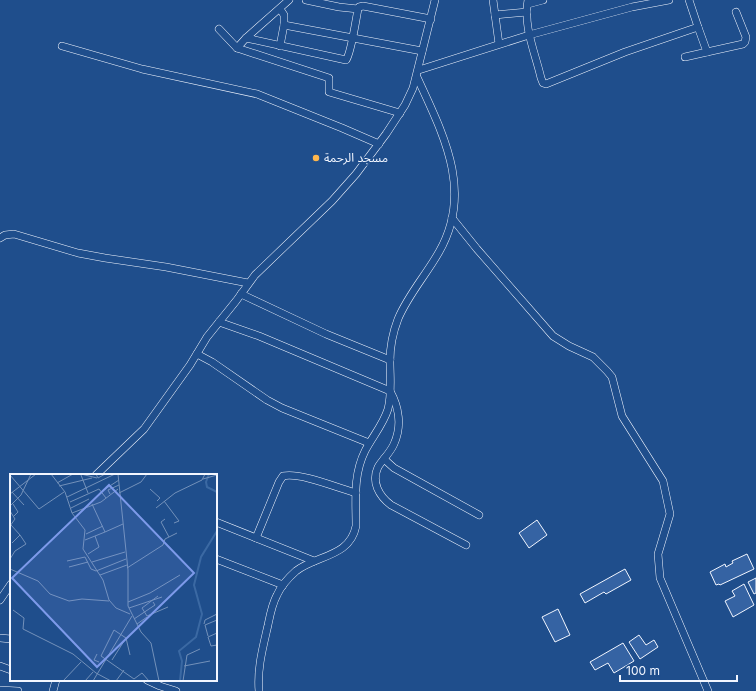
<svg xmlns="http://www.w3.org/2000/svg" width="756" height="691" font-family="Inter,'Noto Sans Arabic',sans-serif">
	<rect width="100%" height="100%" fill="#1f4e8c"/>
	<g fill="#3563a3" stroke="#f2f6ff">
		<polygon points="537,520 547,535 529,548 519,533"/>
		<polygon points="747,554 754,569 720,585 719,584 716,585 710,572 725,564 726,567 733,563 732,561"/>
		<polygon points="625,569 631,580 606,594 604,592 585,603 580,594"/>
		<polygon points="756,578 756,593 754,594 748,582"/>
		<polygon points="744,584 754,605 733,617 725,601 735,596 732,591"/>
		<polygon points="558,609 570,635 555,642 542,617"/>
		<polygon points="639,635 646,645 654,640 658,647 640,659 629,642"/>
		<polygon points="623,643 634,661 614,673 608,663 595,670 590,662"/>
	</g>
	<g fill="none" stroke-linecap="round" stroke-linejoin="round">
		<g stroke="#f2f6ff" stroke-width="8">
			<g id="street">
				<polyline points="493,0 499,44"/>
				<path d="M528,0C523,27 535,52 541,78L543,83L546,84L625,52L698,27L689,0"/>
				<polyline points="528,4 543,0"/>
				<polyline points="280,9 284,15 284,25"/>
				<polyline points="358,9 359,7 363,6 431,19"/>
				<polyline points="495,15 527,12"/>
				<polyline points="219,29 237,48 329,78 329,92 400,113"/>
				<polyline points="246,38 289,0"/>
				<polyline points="62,46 142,69 257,94 342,128 379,144"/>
				<polyline points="280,46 284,25 422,51"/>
				<path d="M237,48L246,38L346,60C351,54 356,19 358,9L339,7L306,0"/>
				<polyline points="707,52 743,44 745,42 746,37 736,12"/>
				<polyline points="685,57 707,52 698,27"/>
				<polyline points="419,70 529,35 632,7 669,0"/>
				<polyline points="452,218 477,249 553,336 569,346 593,357 607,371 612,377 622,416 663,481 670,514 658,554 660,578 708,691"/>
				<polyline points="0,238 5,235 14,234 78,253 105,258 166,267 248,283"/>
				<polyline points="241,294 326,334 390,360"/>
				<path d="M219,322L259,336L390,391C399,407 402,426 394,444C390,453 383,459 378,467C371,482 379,496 391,505L466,545"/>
				<polyline points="197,354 212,362 267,400 282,408 369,443"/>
				<polyline points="384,459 394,468 479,515"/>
				<polyline points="96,475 144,429 190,365 207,337 236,301 255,275 332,201 356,174 386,134 405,105 413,88 435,0"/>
				<polyline points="216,522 314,561"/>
				<path d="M256,538L279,482L283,476C300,472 338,488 356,493"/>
				<polyline points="216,559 283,585"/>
				<polyline points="0,600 11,584"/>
				<polyline points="0,638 11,639"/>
				<polyline points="0,666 11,670"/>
				<polyline points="147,680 160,686 176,691"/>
				<polyline points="0,690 18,691"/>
				<polyline points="53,691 56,680"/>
				<path d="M259,691C257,668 263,647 268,625C270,615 272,604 277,595C281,586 288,578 296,571C317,555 350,557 356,526C356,500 353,475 365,451C372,437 383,425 388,409C392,393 390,377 390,361C390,347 393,332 398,319C408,295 426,275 439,252C474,191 443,134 417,77"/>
			</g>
		</g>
		<use href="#street" stroke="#1f4e8c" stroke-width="7"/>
	</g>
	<circle fill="#ffb74d" stroke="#1f4e8c" stroke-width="1.5" cx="316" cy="158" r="4"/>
	<g text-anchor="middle" stroke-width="3" stroke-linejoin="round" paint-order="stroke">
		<g font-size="12" fill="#f2f6ff" stroke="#1f4e8c" text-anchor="start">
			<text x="324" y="162">مسجد الرحمة</text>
		</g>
	</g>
	<g transform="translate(10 474)">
		<rect width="207" height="207" fill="#1f4e8c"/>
		<path fill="none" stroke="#3b69a3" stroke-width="2" d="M199,0L196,8L197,13L207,18M170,207L172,187L169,177L186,163L192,140L184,111L191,83L207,57"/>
		<path fill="none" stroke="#7391ba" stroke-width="1" d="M41,0L55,18L62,39L75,56L73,75L93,106L99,126L106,134L120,140M71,0L87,4M86,0L88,4L95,0M108,0L118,96V132L131,158L141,169L149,207M0,1L29,35L54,18M71,1L78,19M193,5L207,1M47,9L63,0M49,12L82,4M140,15L150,24L147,27M92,17L109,6M2,18L14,31M109,19L131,8L137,0M0,20L26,0M100,20L98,16L109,11M57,23L105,0M154,27L169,47L164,49M60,28L89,15L96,24M3,30L8,38L4,42M82,30L95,58L113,50M0,32L11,21L21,0M61,34L79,25M146,34L165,19L192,6L195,0M0,37L5,45L0,52M62,39L91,28L108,15M155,45L151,48L159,63M1,51L10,61L2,69M76,60L93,52M75,66L95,58M78,80L89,73L85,62M0,85L5,77L16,70L10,61M57,87L75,83L81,95L86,97L116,85M82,88L115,78M59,93L78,88M117,94L153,71L155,65L167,59M0,95L28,107L40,120L59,127L72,125L99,127M90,101L117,91M148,122L132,134L137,142L158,133M118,128L140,119L170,101M119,134L152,123M3,136L14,144L13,155L63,180L86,199L101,207M124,145L145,131L143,128M127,150L137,143M194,150L195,146L207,140M207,159L198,163L201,172L207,171M198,162L195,151L207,146M87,180L84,186L89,188M120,181L116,164L104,156L91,182L124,205L132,199L139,207M102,186L116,164M174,192L200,187M53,207L71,188M75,207L83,198M83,207L122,142M106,207L114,196M173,207L177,181L190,175"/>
		<path fill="#7d9aea" fill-opacity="0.15" stroke="#7d9aea" stroke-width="2" d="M99,11L184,99L87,193L2,104Z"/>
		<rect width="207" height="207" fill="none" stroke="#f2f6ff" stroke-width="2"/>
	</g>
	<path d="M620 675v6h117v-6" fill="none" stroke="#f2f6ff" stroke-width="2"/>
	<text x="626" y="675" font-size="12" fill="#f2f6ff" stroke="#1f4e8c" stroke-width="3" paint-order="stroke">100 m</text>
</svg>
